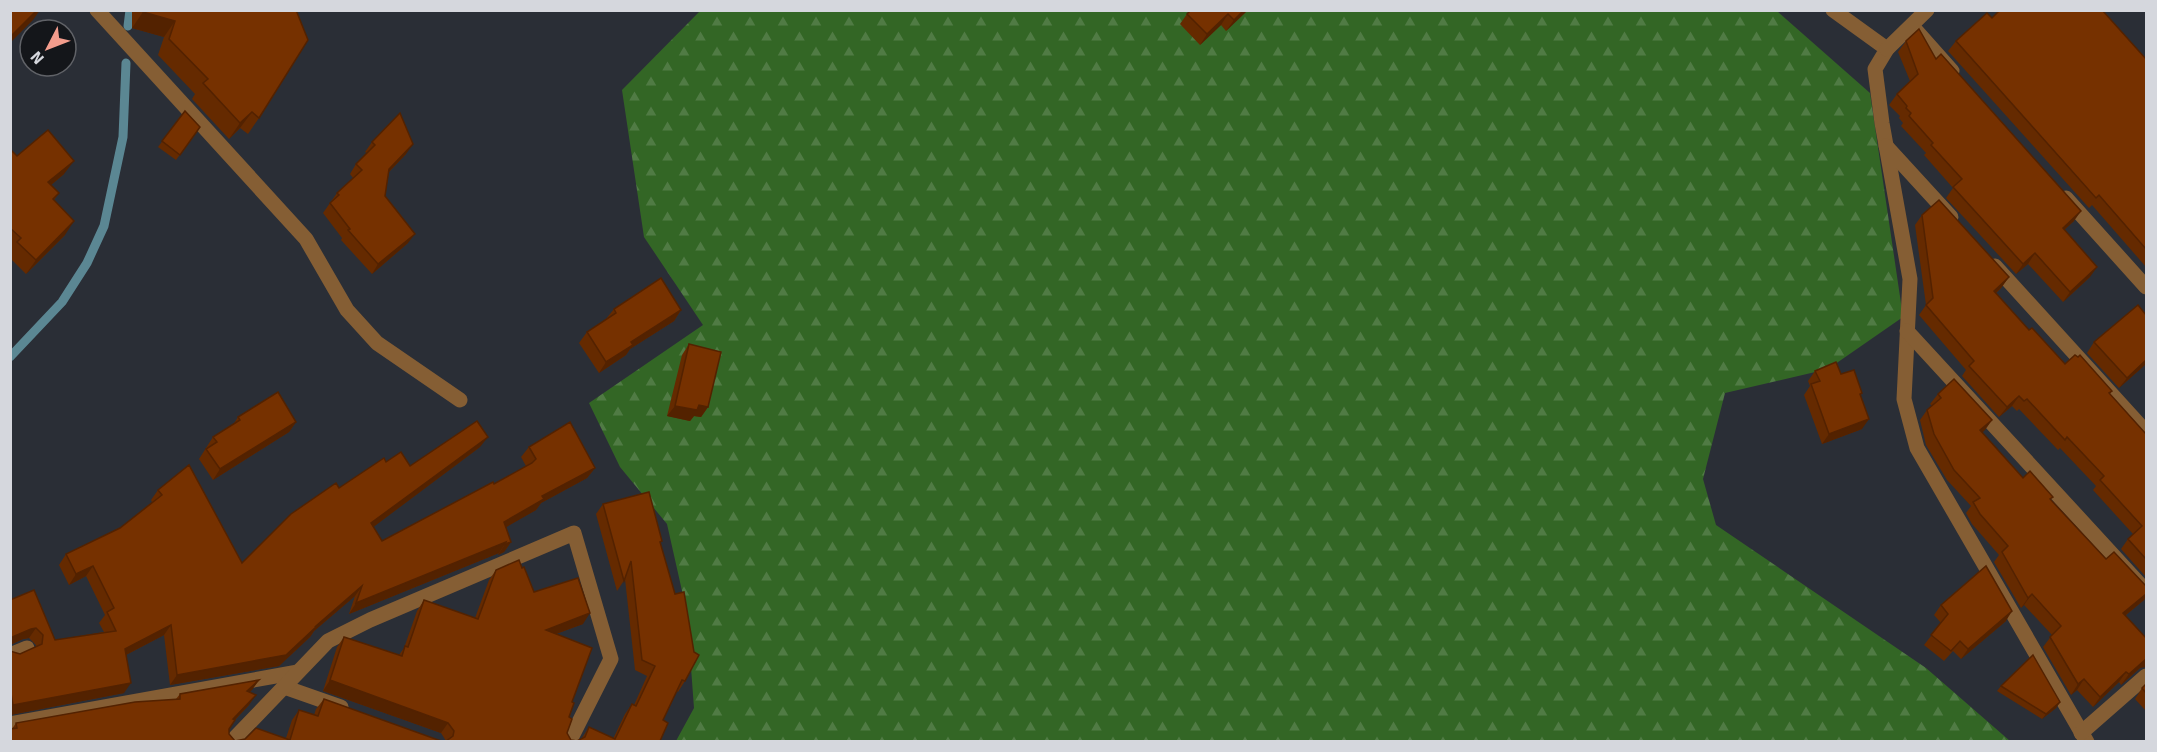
<svg xmlns="http://www.w3.org/2000/svg" width="2157" height="752" font-family="Signika,sans-serif">
	<defs>
		<pattern id="forest-firs" width="22" height="20" patternUnits="userSpaceOnUse" patternTransform="scale(1.5)"><rect width="22" height="20" fill="#336625"/><path d="M5 1l3.5 6h-7zM16 11l3.5 6h-7z" fill="#507b44"/></pattern>
	</defs>
	<rect width="100%" height="100%" fill="#2a2e36"/>
	<polygon fill="url(#forest-firs)" points="700,11 1777,11 1870,93 1903,317 1828,369 1725,393 1703,479 1716,525 1926,668 2010,741 676,741 694,708 687,613 667,524 620,467 589,403 703,325 644,237 622,90"/>
	<g fill="none" stroke-linecap="round" stroke-linejoin="round">
		<g stroke="#5b8793" stroke-width="9">
			<polyline points="128,26 130,10"/>
			<polyline points="10,357 62,302 87,263 104,226 123,137 126,63"/>
		</g>
		<g stroke="#855e34" stroke-width="15">
			<polyline points="97,10 306,239 347,310 377,343 460,400"/>
			<polyline points="1833,10 1887,49 1875,69 1882,123 1910,279 1904,399 1917,448 2087,742"/>
			<polyline points="1912,26 1952,71"/>
			<polyline points="1886,146 1951,217"/>
			<polyline points="2066,198 2146,287"/>
			<polyline points="1995,266 2146,432"/>
			<polyline points="1907,331 2146,591"/>
			<polyline points="10,655 27,648"/>
			<polyline points="284,687 341,707"/>
			<polyline points="10,724 298,672"/>
			<polyline points="2081,733 2146,676"/>
			<polyline points="231,742 328,641 370,620 574,533 611,659 569,742"/>
		</g>
		<polyline stroke="#855e34" stroke-width="15" points="1887,49 1927,10"/>
	</g>
	<g fill="#652a00">
		<polygon points="132,10 296,10 259,118 248,134 240,128 229,139 192,99 195,94 158,55 164,37 132,28"/>
		<polygon points="1248,10 1226,31 1221,25 1200,45 1180,24 1187,14"/>
		<polygon points="1992,18 2146,59 2146,267 2092,205 2089,208 1948,51 1956,41"/>
		<polygon points="1906,41 1936,59 2074,221 2064,230 2090,277 2063,302 2028,264 2016,274 1946,198 1953,188 1924,155 1926,153 1901,126 1903,123 1899,118 1900,116 1889,105 1897,94 1910,81 1898,52"/>
		<polygon points="185,111 200,127 176,160 158,147"/>
		<polygon points="372,142 406,154 389,172 385,196 408,243 372,274 341,240 342,238 323,213 337,193 353,178 350,174 356,164 367,153 365,152"/>
		<polygon points="10,149 17,156 64,174 51,185 59,193 54,200 65,235 26,274 10,258"/>
		<polygon points="1922,215 2009,277 2001,288 1996,293 2029,330 2065,364 2112,391 2110,394 2146,434 2146,577 2121,549 2128,539 2133,534 2093,490 2096,486 2060,448 2058,450 2019,409 2017,411 2012,406 1999,417 1962,376 1966,370 1919,315 1926,305 1915,225"/>
		<polygon points="614,309 681,310 674,321 630,349 626,355 599,373 579,343 587,332 606,319"/>
		<polygon points="2094,342 2146,364 2119,388 2087,353"/>
		<polygon points="689,344 708,407 701,417 694,416 690,421 667,416 682,355"/>
		<polygon points="1815,371 1841,374 1862,393 1861,395 1862,429 1822,444 1804,395 1810,386 1808,381"/>
		<polygon points="1938,394 1992,420 1982,433 2023,478 2050,500 2106,559 2146,586 2146,596 2144,600 2126,615 2140,668 2121,685 2119,682 2093,707 2077,690 2071,695 2043,647 2052,635 2024,605 2021,608 1994,562 1999,555 1972,524 1966,513 1971,506 1947,480 1926,445 1920,420 1927,410 1932,406 1930,404"/>
		<polygon points="238,417 296,422 289,432 213,480 199,459 213,437 233,425"/>
		<polygon points="480,447 373,527 382,541 494,484 526,466 521,457 529,447 595,468 587,478 541,503 536,510 506,527 511,542 504,552 498,555 499,553 349,614 355,596 314,631 310,637 279,666 170,685 164,635 126,655 124,693 10,715 10,651 20,654 36,647 36,645 29,638 23,639 10,645 10,600 55,640 104,632 99,623 105,615 86,576 69,585 59,565 66,554 120,528 152,502 151,500 158,490 242,563 339,488 386,462 410,466"/>
		<polygon points="603,504 662,541 660,543 685,681 678,692 677,691 663,720 660,741 10,741 12,729 16,723 176,699 180,694 259,680 250,692 249,705 235,720 229,730 229,734 235,741 286,738 292,720 299,710 314,715 316,709 324,699 441,741 446,741 441,733 323,691 337,647 344,637 399,655 404,648 417,611 424,600 475,618 489,580 496,570 522,568 534,592 583,624 556,634 572,702 567,733 571,740 577,741 582,738 589,727 613,739 625,714 632,704 634,705 647,676 635,670 625,579 617,591 596,514"/>
		<polygon points="1941,605 2006,621 1961,659 1953,651 1944,661 1924,645 1941,623 1934,615"/>
		<polygon points="2146,684 2146,711 2135,699 2142,688"/>
		<polygon points="2001,686 2060,702 2056,708 2042,719 1997,691"/>
	</g>
	<g fill="#532200">
		<polygon points="37,10 40,10 33,20 10,43 10,37"/>
		<polygon points="1244,10 1248,10 1226,31 1234,20"/>
		<polygon points="143,12 175,21 164,37 132,28"/>
		<polygon points="1228,14 1221,25 1200,45 1207,34"/>
		<polygon points="252,112 240,128 229,139 240,123"/>
		<polygon points="413,144 406,154 382,179 389,169"/>
		<polygon points="74,161 64,174 38,196 48,182"/>
		<polygon points="2081,211 2074,221 2055,238 2063,228"/>
		<polygon points="74,221 65,235 26,274 36,260"/>
		<polygon points="415,234 408,243 372,274 378,264"/>
		<polygon points="2035,253 2028,264 2016,274 2023,264"/>
		<polygon points="2097,267 2090,277 2063,302 2070,292"/>
		<polygon points="2009,277 2001,288 1987,301 1994,291"/>
		<polygon points="681,310 674,321 630,349 626,355 599,373 606,362 631,342"/>
		<polygon points="2146,360 2146,364 2119,388 2127,378"/>
		<polygon points="2019,396 2012,406 1999,417 2007,407"/>
		<polygon points="699,405 708,407 701,417 694,416 690,421 667,416 675,406"/>
		<polygon points="1869,419 1862,429 1822,444 1829,434"/>
		<polygon points="1992,420 1985,430 1973,441 1980,430"/>
		<polygon points="296,422 289,432 213,480 220,469"/>
		<polygon points="488,437 480,447 364,534 371,523"/>
		<polygon points="595,468 587,478 541,503 536,510 496,533 504,522 542,496"/>
		<polygon points="506,542 499,553 349,614 356,603"/>
		<polygon points="511,542 504,552 498,555 505,544"/>
		<polygon points="93,566 86,576 69,585 76,574"/>
		<polygon points="362,586 355,596 314,631 310,637 279,666 170,685 177,675 316,626"/>
		<polygon points="2032,594 2024,605 2021,608 2028,598"/>
		<polygon points="2146,594 2146,596 2144,600 2116,623 2123,613"/>
		<polygon points="2012,611 2006,621 1961,659 1968,649"/>
		<polygon points="590,613 583,624 539,640 546,630"/>
		<polygon points="171,625 164,635 118,659 125,649"/>
		<polygon points="36,628 29,638 23,639 10,645 10,638 31,629"/>
		<polygon points="2146,659 2146,667 2140,668 2121,685 2129,674"/>
		<polygon points="2126,672 2119,682 2093,707 2100,697"/>
		<polygon points="2084,679 2077,690 2071,695 2078,684"/>
		<polygon points="259,680 252,690 240,701 247,691"/>
		<polygon points="330,680 448,723 441,733 323,691"/>
		<polygon points="131,683 124,693 10,715 10,709 13,705"/>
		<polygon points="256,695 249,705 225,730 233,719"/>
		<polygon points="2060,702 2056,708 2042,719 2046,714"/>
	</g>
	<g fill="#763100" stroke="#532200" stroke-width="1.5">
		<polygon points="10,10 37,10 10,37"/>
		<polygon points="143,10 296,10 308,40 259,118 252,112 240,123 203,83 208,79 169,39 175,21 143,12"/>
		<polygon points="1191,10 1244,10 1234,20 1228,14 1207,34 1187,14"/>
		<polygon points="2000,10 2102,10 2146,59 2146,249 2099,195 2096,198 1956,41 1987,13 1992,18"/>
		<polygon points="1919,29 1936,59 1941,54 2081,211 2063,228 2097,267 2070,292 2035,253 2023,264 1953,187 1962,179 1931,145 1933,143 1909,116 1911,113 1906,108 1907,106 1897,94 1918,74 1906,41"/>
		<polygon points="185,111 200,127 180,155 162,141"/>
		<polygon points="400,113 413,144 389,169 385,196 415,234 378,264 348,230 350,229 330,203 339,195 337,193 362,170 356,164 375,145 372,142"/>
		<polygon points="48,130 74,161 48,182 59,193 53,199 74,221 36,260 17,242 21,238 10,228 10,149 17,156"/>
		<polygon points="1939,200 2009,277 1994,291 2029,330 2032,328 2065,364 2075,355 2078,357 2080,355 2112,391 2109,393 2146,434 2146,559 2128,539 2142,526 2100,480 2104,476 2067,437 2065,440 2027,399 2024,401 2019,396 2007,407 1969,366 1974,361 1926,305 1933,298 1922,215"/>
		<polygon points="661,278 681,310 631,342 633,345 606,362 587,332 616,313 614,309"/>
		<polygon points="2138,305 2146,315 2146,360 2127,378 2094,342"/>
		<polygon points="689,344 721,352 708,407 699,405 697,410 675,406"/>
		<polygon points="1836,362 1841,374 1854,370 1862,393 1860,394 1869,419 1829,434 1811,384 1820,381 1815,371"/>
		<polygon points="1954,379 1992,420 1980,430 2023,478 2030,471 2053,497 2050,499 2106,559 2114,552 2146,586 2146,594 2123,613 2146,638 2146,659 2129,674 2126,672 2100,697 2084,679 2078,684 2050,637 2061,626 2032,594 2028,598 2002,552 2008,546 1980,514 1973,502 1980,498 1954,470 1934,434 1927,410 1941,398 1938,394"/>
		<polygon points="278,392 296,422 220,469 206,449 217,442 213,437 240,420 238,417"/>
		<polygon points="477,421 488,437 371,523 382,541 493,482 494,484 532,463 536,459 529,447 570,422 595,468 542,496 544,499 504,522 511,542 505,544 506,542 356,603 362,586 316,626 317,626 286,655 177,675 171,625 125,649 131,683 13,705 10,688 10,651 20,654 42,644 43,635 36,628 31,629 10,638 10,600 34,590 55,640 116,631 107,612 114,608 93,566 76,574 66,554 120,528 162,495 158,490 189,465 242,563 291,514 336,483 339,488 384,458 386,462 401,452 410,466"/>
		<polygon points="649,492 662,541 660,542 675,594 684,592 694,652 699,655 685,681 682,680 663,720 668,723 660,741 10,741 10,729 17,728 16,723 135,702 180,699 180,694 259,680 247,691 256,695 233,719 235,720 229,729 229,734 235,741 245,739 256,728 290,740 299,710 318,716 324,699 441,741 446,741 453,736 454,731 448,723 330,680 344,637 402,656 405,646 408,647 424,600 478,619 496,570 519,560 522,568 524,567 534,592 578,578 590,613 546,630 592,648 572,702 574,703 569,717 572,719 567,733 571,740 577,741 585,737 589,727 615,739 632,704 636,706 655,666 642,660 631,561 624,581 603,504"/>
		<polygon points="1986,566 2012,611 1968,649 1960,641 1951,651 1931,635 1948,614 1941,605"/>
		<polygon points="2033,655 2060,702 2046,714 2001,686"/>
		<polygon points="2146,684 2146,693 2142,688"/>
	</g>
	<rect width="2157" height="752" fill="none" stroke="#d5d7dd" stroke-width="24"/>
	<g transform="translate(48 48) rotate(228)"><circle r="28" fill="#14161a" stroke="#616368" stroke-width="1.5"/>
	<path d="M0-4.5L10 22L0 15L-10 22Z" fill="#f49d8d"/>
	<text y="-9" font-size="16" font-weight="bold" text-anchor="middle" fill="#d5d7dd">N</text>
	</g>
</svg>
